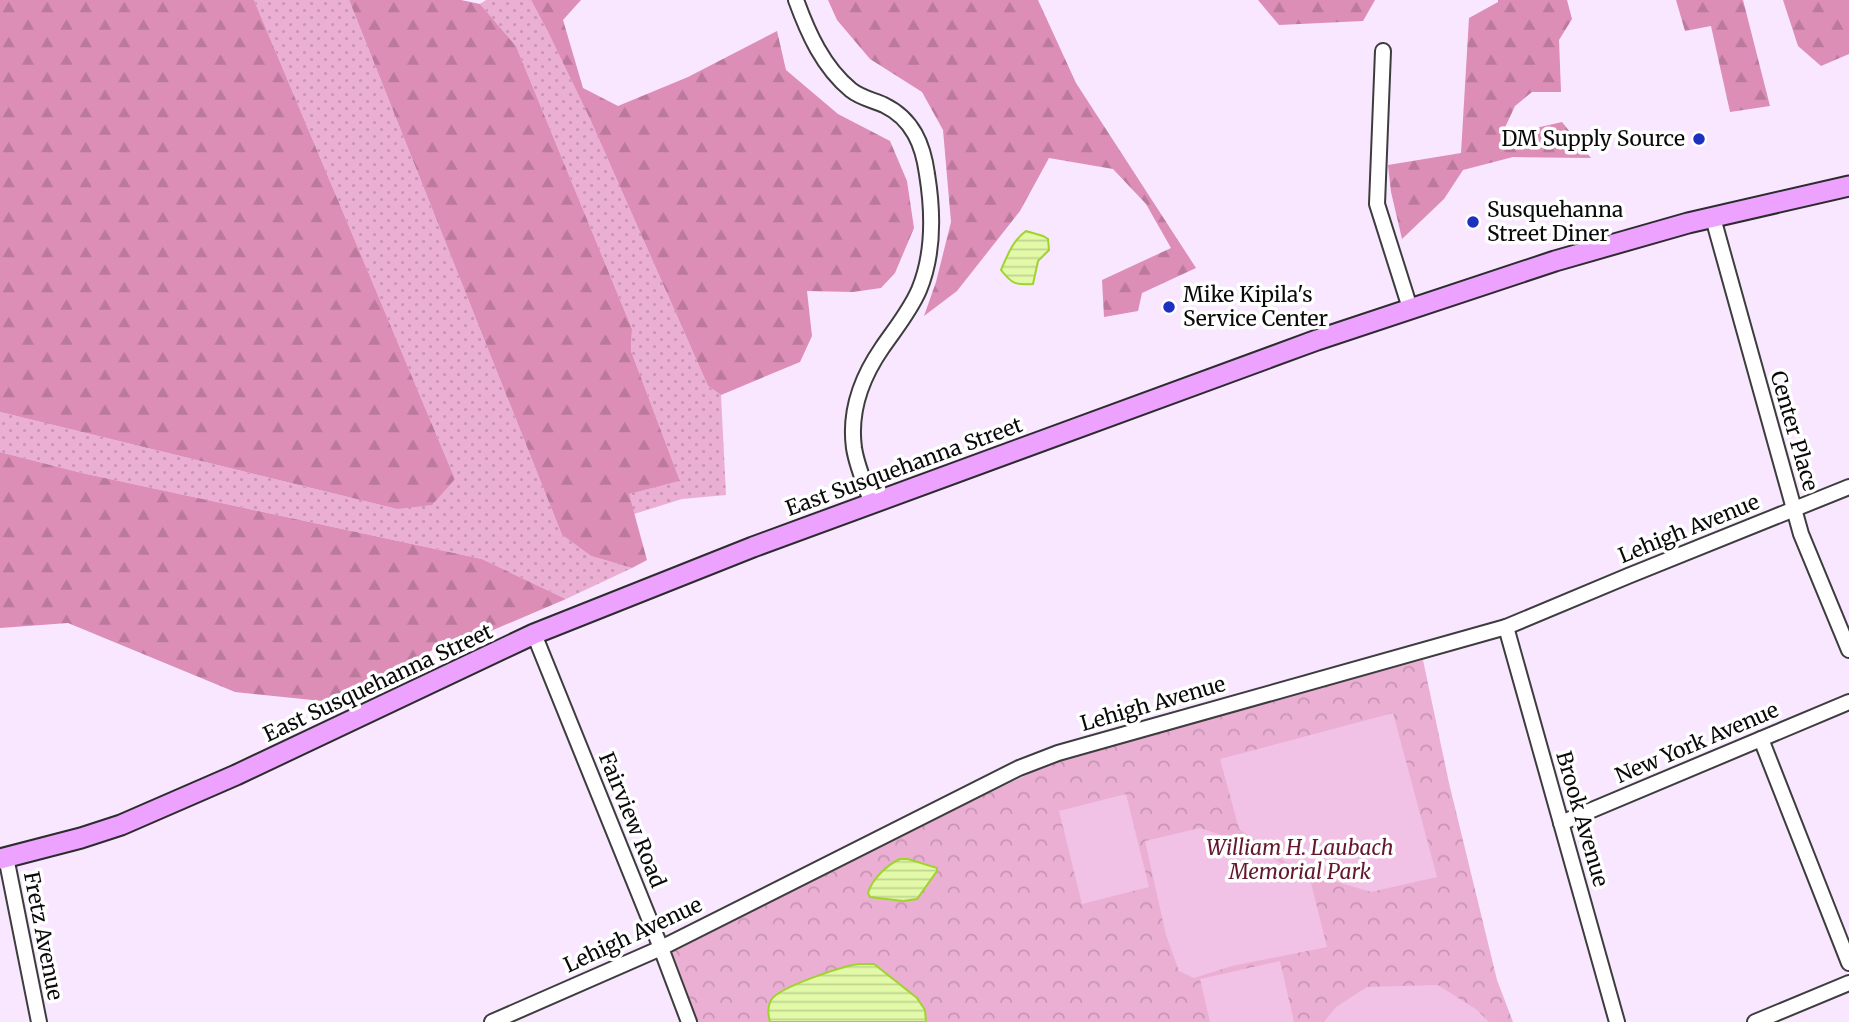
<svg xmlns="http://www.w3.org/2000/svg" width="1849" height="1022" font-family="Merriweather,serif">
	<defs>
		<pattern id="grass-dots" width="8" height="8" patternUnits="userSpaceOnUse" patternTransform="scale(1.75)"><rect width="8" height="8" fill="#ebafd3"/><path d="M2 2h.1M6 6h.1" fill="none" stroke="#c895b4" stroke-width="1.8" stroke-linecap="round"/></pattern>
		<pattern id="forest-firs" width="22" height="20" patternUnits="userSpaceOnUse" patternTransform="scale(1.75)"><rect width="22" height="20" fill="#dc8eb7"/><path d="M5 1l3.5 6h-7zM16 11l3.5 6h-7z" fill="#bb799c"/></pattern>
		<pattern id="park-crowns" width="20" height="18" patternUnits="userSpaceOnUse" patternTransform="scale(1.75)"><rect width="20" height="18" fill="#ebafd3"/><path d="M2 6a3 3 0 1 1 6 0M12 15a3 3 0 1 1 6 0" fill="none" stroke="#c895b4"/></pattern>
		<pattern id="water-rules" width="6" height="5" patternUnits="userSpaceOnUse" patternTransform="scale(1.75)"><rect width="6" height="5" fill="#e2f9a8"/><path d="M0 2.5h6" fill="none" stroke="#c1d48f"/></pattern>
	</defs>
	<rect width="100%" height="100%" fill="#f8e7ff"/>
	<g fill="url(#grass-dots)">
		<polygon points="254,0 349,0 562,535 591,556 632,568 566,599 482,559 82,473 0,452 0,412 397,509 455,479"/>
		<polygon points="486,0 531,0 548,32 590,119 708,386 721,395 726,495 682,499 634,514 628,494 680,481 631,351 632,329 516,46 480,4"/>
	</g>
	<g fill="url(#forest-firs)">
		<polygon points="0,0 254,0 455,479 432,505 397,509 0,412"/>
		<polygon points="349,0 461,0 480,4 516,46 632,329 631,351 680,481 629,494 647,560 632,568 591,556 562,535"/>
		<polygon points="531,0 581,0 563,20 583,88 618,106 688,77 777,31 786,70 838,114 890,141 907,181 914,228 895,273 881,288 853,292 807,291 812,336 800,362 721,395 708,386 590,119 548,32"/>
		<polygon points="828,0 1038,0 1076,83 1196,268 1142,293 1138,311 1104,317 1102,280 1171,248 1146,204 1113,169 1049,158 1020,211 957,291 924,316 936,282 951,222 943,130 922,92 870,59 837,20"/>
		<polygon points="1258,0 1375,0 1363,21 1279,25"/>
		<polygon points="1498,0 1567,0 1572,19 1559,40 1561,92 1532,92 1515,106 1501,136 1562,122 1591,158 1513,157 1463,170 1444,199 1402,239 1391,192 1388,165 1461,153 1469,18 1498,2"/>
		<polygon points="1676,0 1743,0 1770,106 1730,112 1711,26 1685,31"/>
		<polygon points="1783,0 1849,0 1849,54 1821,66 1798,46"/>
		<polygon points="0,452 82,473 482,559 566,599 486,633 442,645 332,702 235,692 68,623 0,628"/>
	</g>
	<polygon fill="url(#park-crowns)" points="1423,660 1449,783 1497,980 1513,1022 698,1022 671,949 833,868 1068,755"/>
	<g fill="#f1c2e5">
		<polygon points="1393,713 1437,877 1371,892 1297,870 1239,829 1220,759"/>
		<polygon points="1126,794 1149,887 1082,904 1059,811"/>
		<polygon points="1200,828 1257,847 1311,883 1327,947 1232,966 1194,978 1179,971 1166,935 1145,841"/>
		<polygon points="1280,961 1294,1022 1210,1022 1200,979"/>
		<polygon points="1438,985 1477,1010 1489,1022 1324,1022 1336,1007 1367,987"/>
	</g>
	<g fill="url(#water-rules)" stroke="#9ed42b" stroke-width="2">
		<path d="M1026,231L1043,236L1048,239L1049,250L1038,261L1033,284C1015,285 1012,284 1001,270C1007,256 1013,240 1026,231Z"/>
		<path d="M900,859H908L937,868V871L917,899L903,901L870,897L868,893C872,879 887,865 900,859Z"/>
		<path d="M859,964H874L917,998L925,1010L926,1022H770C768,1014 767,1008 771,1000C779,987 843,966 859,964Z"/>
	</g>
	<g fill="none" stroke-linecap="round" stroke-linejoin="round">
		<g stroke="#3d3d3d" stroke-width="18">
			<g id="street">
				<path d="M796,0C808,33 823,67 851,90C861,98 873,100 884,105C913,119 923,145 927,174C933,211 934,254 919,290C910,311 895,329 882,348C862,377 849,411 854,448C857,467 865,485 872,503"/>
				<polyline points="1383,51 1377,204 1410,308"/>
				<polyline points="1713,218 1801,534 1849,650"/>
				<polyline points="1506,627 1617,1022"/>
				<polyline points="534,634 661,948 689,1022"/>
				<polyline points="1761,739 1849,963"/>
				<polyline points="1561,823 1849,702"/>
				<polyline points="6,857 39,1022"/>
				<polyline points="492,1022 661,948 1019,768 1058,753 1506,627 1628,576 1849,487"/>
				<polyline points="1755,1022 1849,983"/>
			</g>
		</g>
		<g stroke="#2c2c2c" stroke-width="23">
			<polyline id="secondary" points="0,859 81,838 121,825 236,775 534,634 753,547 1317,340 1555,261 1688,223 1849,186"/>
		</g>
		<use href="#street" stroke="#fff" stroke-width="14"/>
		<use href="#secondary" stroke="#eda2ff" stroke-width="19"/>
	</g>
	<g fill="#1c31c0" stroke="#fff" stroke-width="2.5">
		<circle cx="1699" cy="139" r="7"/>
		<circle cx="1473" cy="222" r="7"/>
		<circle cx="1169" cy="307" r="7"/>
	</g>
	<g text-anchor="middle" stroke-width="7" stroke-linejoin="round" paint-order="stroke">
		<g font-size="21" fill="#0a0a0a" stroke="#fff" text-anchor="start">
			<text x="1685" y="146" text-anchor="end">DM Supply Source</text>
			<text x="1487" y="217">Susquehanna<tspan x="1487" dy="24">Street Diner</tspan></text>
			<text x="1183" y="302">Mike Kipila's<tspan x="1183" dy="24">Service Center</tspan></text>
		</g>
		<g font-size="21" fill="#0a0a0a" stroke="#fff">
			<text transform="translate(1794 431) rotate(74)" y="7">Center Place</text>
			<text transform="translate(904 467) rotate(-20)" y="7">East Susquehanna Street</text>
			<text transform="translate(1689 529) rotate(-22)" y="7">Lehigh Avenue</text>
			<text transform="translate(378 683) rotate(-25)" y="7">East Susquehanna Street</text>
			<text transform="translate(1153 704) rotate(-16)" y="7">Lehigh Avenue</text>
			<text transform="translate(1697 743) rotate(-23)" y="7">New York Avenue</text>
			<text transform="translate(1582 819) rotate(74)" y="7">Brook Avenue</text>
			<text transform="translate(632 820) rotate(68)" y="7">Fairview Road</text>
			<text transform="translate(633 935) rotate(-25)" y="7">Lehigh Avenue</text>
			<text transform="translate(43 936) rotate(79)" y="7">Fretz Avenue</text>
		</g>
		<g font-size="21" font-style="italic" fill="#64182e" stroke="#fff">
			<text x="1300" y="855">William H. Laubach<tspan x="1300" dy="24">Memorial Park</tspan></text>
		</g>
	</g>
</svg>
